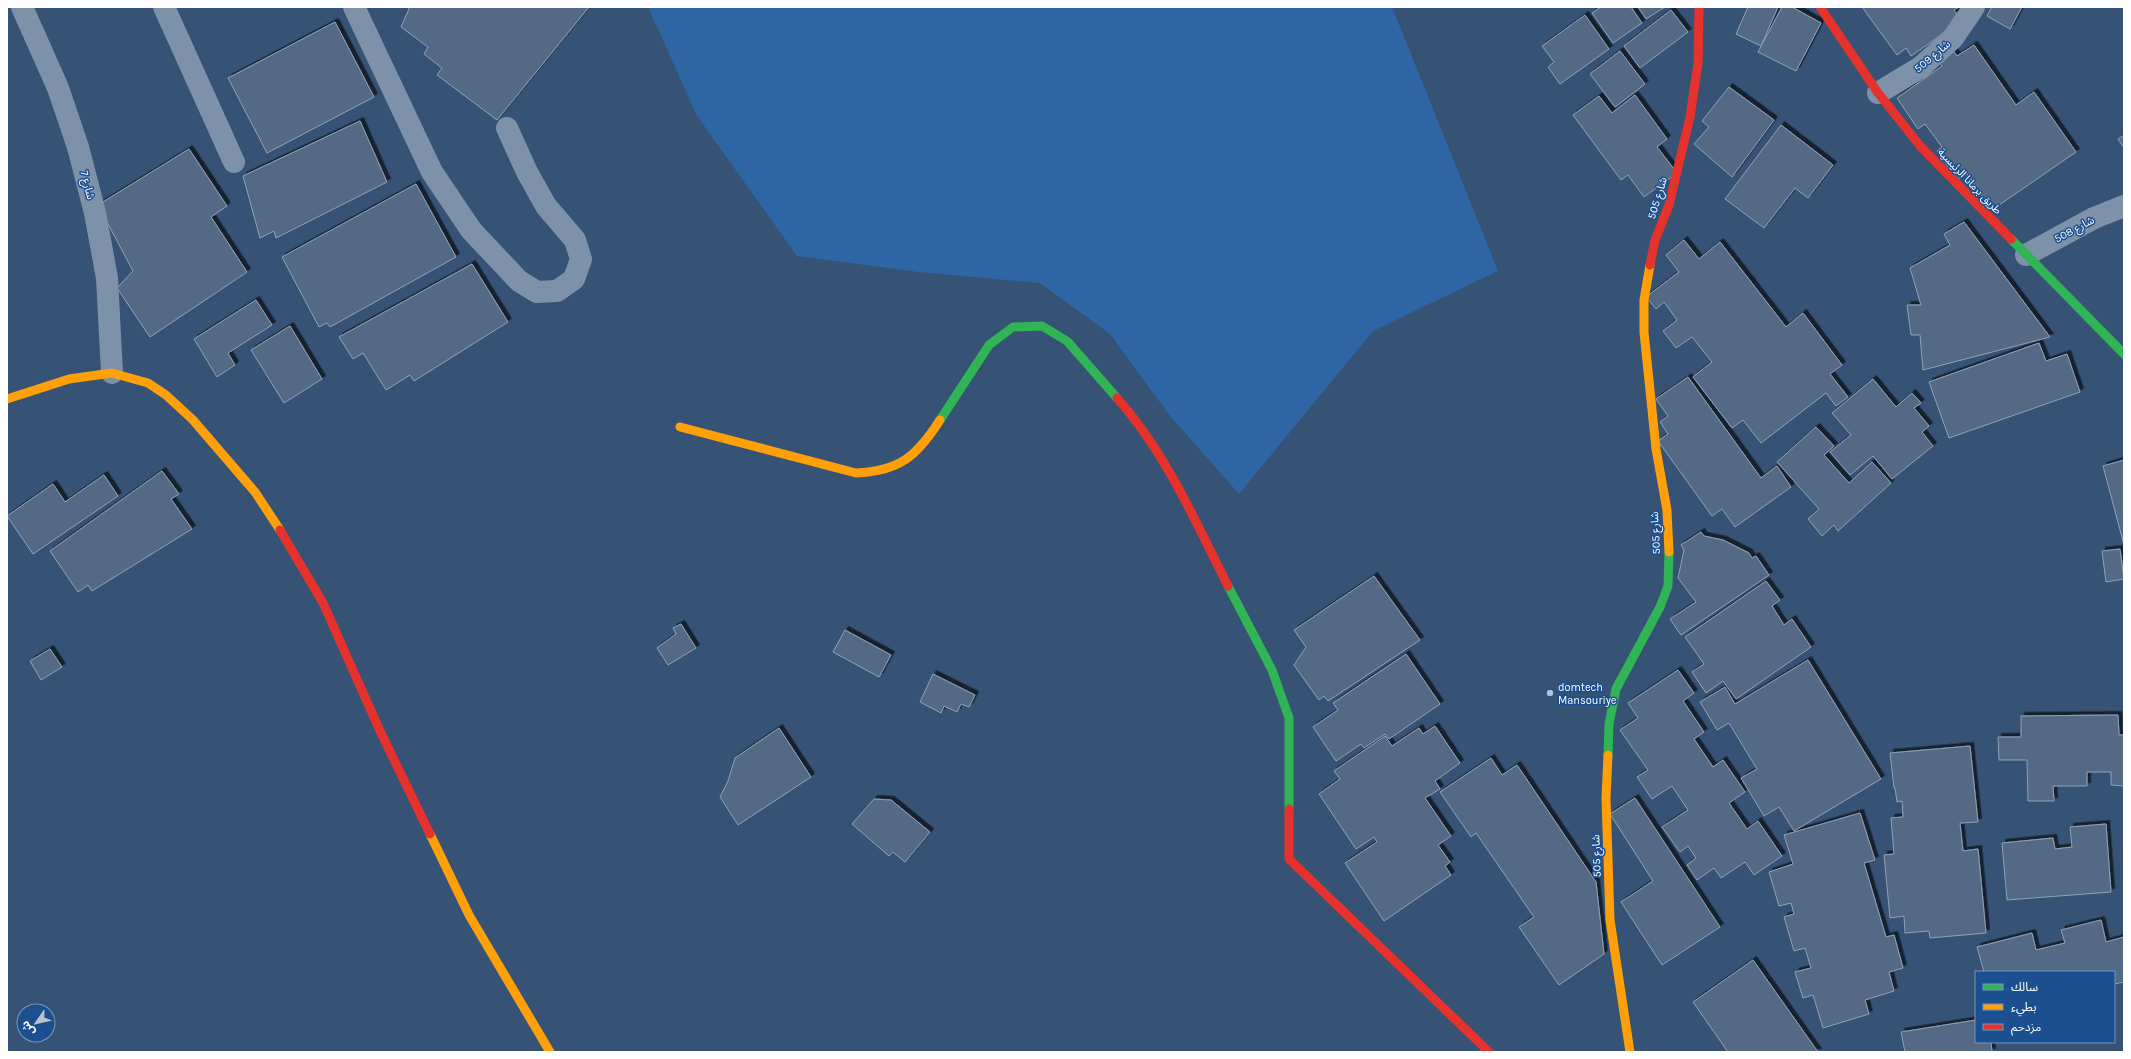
<svg xmlns="http://www.w3.org/2000/svg" width="2131" height="1059" font-family="Karla,'Noto Sans Arabic',sans-serif">
	<defs>
		<filter id="shadow"><feDropShadow dx="3.5" dy="-3.5" stdDeviation="0" flood-color="#0009"/></filter>
	</defs>
	<rect width="100%" height="100%" fill="#365274"/>
	<polygon fill="#2f66a5" points="648,7 1392,7 1498,271 1373,331 1239,494 1170,416 1110,334 1040,283 918,272 797,256 697,116"/>
	<g fill="#526984" stroke="#92a2b6" filter="url(#shadow)">
		<polygon points="408,7 589,7 497,120 437,75 442,68 424,54 428,47 401,27 409,9"/>
		<polygon points="1601,7 1631,7 1642,23 1613,43 1592,13"/>
		<polygon points="1638,7 1665,7 1646,19"/>
		<polygon points="1748,7 1778,7 1761,46 1736,34"/>
		<polygon points="1782,7 1792,7 1821,23 1796,71 1758,52"/>
		<polygon points="1862,7 1959,7 1954,10 1961,21 1911,56 1906,48 1897,55"/>
		<polygon points="1992,7 2022,7 2010,29 1987,16"/>
		<polygon points="1671,10 1688,32 1640,68 1624,46"/>
		<polygon points="1585,15 1609,49 1560,84 1548,67 1554,62 1542,46"/>
		<polygon points="335,22 374,97 267,153 228,78"/>
		<polygon points="1974,45 2016,105 2034,92 2076,152 1992,210 1967,174 1957,180 1937,151 1942,147 1925,124 1918,129 1897,98 1942,66 1937,59 1952,49 1957,56"/>
		<polygon points="1620,51 1645,84 1615,107 1590,74"/>
		<polygon points="1729,87 1774,120 1732,177 1694,144 1709,127 1702,121"/>
		<polygon points="1635,95 1667,139 1657,147 1677,173 1644,197 1628,175 1621,180 1573,115 1599,96 1612,113"/>
		<polygon points="360,121 387,182 276,238 274,231 260,238 243,176"/>
		<polygon points="1781,125 1833,165 1808,198 1795,188 1764,228 1725,199"/>
		<polygon points="2124,135 2124,148 2118,139"/>
		<polygon points="189,149 227,206 211,217 247,272 150,337 117,288 133,271 98,205"/>
		<polygon points="416,184 456,257 330,327 327,323 319,327 282,257"/>
		<polygon points="1964,222 2050,337 1923,370 1920,335 1911,335 1907,305 1921,305 1910,268 1950,245 1944,234"/>
		<polygon points="1684,240 1699,259 1720,242 1786,327 1803,313 1842,365 1830,374 1848,397 1836,406 1826,393 1761,443 1743,420 1732,428 1693,377 1712,362 1692,337 1676,348 1663,331 1677,320 1664,302 1656,309 1646,297 1679,272 1666,255"/>
		<polygon points="472,264 508,322 414,381 410,375 386,390 363,353 353,359 339,337"/>
		<polygon points="256,300 272,325 228,353 235,365 217,377 194,339"/>
		<polygon points="290,326 322,379 284,403 251,350"/>
		<polygon points="2039,343 2046,361 2067,354 2080,392 1949,438 1929,382"/>
		<polygon points="1688,377 1761,478 1777,466 1791,487 1735,527 1722,509 1712,516 1658,441 1668,434 1660,422 1668,416 1656,399"/>
		<polygon points="1873,379 1896,407 1912,393 1921,403 1914,408 1929,426 1922,432 1933,446 1892,479 1873,456 1850,475 1830,452 1851,435 1832,413"/>
		<polygon points="1816,427 1834,446 1824,455 1849,483 1872,462 1891,483 1838,531 1834,525 1822,536 1808,519 1819,509 1777,462"/>
		<polygon points="2124,460 2124,545 2103,466"/>
		<polygon points="162,471 179,494 171,499 192,529 92,591 88,585 78,592 50,551"/>
		<polygon points="104,475 118,496 33,554 7,516 53,484 65,502"/>
		<polygon points="1701,532 1704,536 1723,540 1749,553 1752,558 1756,556 1769,575 1681,635 1670,619 1696,602 1678,578 1684,550 1681,545"/>
		<polygon points="2120,549 2124,579 2106,582 2102,551"/>
		<polygon points="1374,576 1420,640 1328,701 1324,696 1319,700 1294,665 1306,647 1294,630"/>
		<polygon points="1766,581 1780,600 1772,606 1784,625 1792,619 1811,647 1736,699 1723,681 1706,693 1692,672 1704,664 1685,637"/>
		<polygon points="681,624 696,648 668,665 657,648 676,634 673,628"/>
		<polygon points="845,630 891,655 879,677 833,652"/>
		<polygon points="50,649 62,667 41,680 30,661"/>
		<polygon points="1406,654 1440,704 1389,739 1385,734 1364,748 1361,744 1336,761 1313,727 1338,710 1333,703"/>
		<polygon points="1808,660 1881,779 1794,831 1779,807 1764,816 1741,778 1757,769 1729,723 1717,730 1700,702 1725,687 1735,704"/>
		<polygon points="1678,670 1694,693 1683,701 1704,732 1694,739 1713,767 1723,760 1745,792 1729,803 1747,829 1758,821 1782,856 1754,875 1745,862 1721,878 1714,868 1697,880 1687,865 1696,858 1688,846 1680,852 1662,827 1688,810 1672,786 1652,799 1637,777 1648,770 1620,730 1638,718 1628,703"/>
		<polygon points="933,674 975,695 969,707 961,704 957,712 944,706 941,713 920,702"/>
		<polygon points="2118,715 2119,735 2124,735 2124,786 2111,785 2111,772 2087,772 2087,786 2053,786 2054,801 2028,801 2027,760 1999,760 1998,737 2021,737 2021,716"/>
		<polygon points="1435,726 1460,763 1435,781 1440,789 1425,798 1451,836 1438,845 1450,862 1445,866 1451,875 1384,921 1345,863 1377,842 1374,837 1356,849 1319,794 1340,779 1334,771 1385,736 1392,746 1419,728 1423,734"/>
		<polygon points="779,728 811,777 738,825 720,797 728,781 735,758"/>
		<polygon points="1970,746 1978,822 1960,823 1963,851 1978,849 1986,933 1930,938 1929,931 1905,933 1904,916 1890,918 1884,855 1894,854 1891,818 1903,817 1902,801 1897,802 1895,788 1894,788 1890,753"/>
		<polygon points="1491,758 1502,775 1517,765 1596,882 1604,954 1559,985 1519,927 1534,917 1476,833 1471,837 1440,792"/>
		<polygon points="1635,798 1720,927 1662,965 1621,902 1653,881 1610,814"/>
		<polygon points="874,799 891,800 930,832 905,862 893,852 889,856 852,824"/>
		<polygon points="1860,813 1875,860 1864,863 1886,937 1894,935 1903,968 1889,972 1894,991 1865,1000 1869,1014 1823,1028 1813,995 1803,998 1795,972 1811,968 1805,948 1794,951 1784,917 1794,914 1791,903 1779,906 1769,872 1793,864 1784,835"/>
		<polygon points="2106,824 2111,892 2007,900 2002,843 2053,838 2055,849 2072,847 2070,827"/>
		<polygon points="2101,920 2106,942 2124,937 2124,982 2114,984 2114,972 1984,972 1977,947 2032,933 2036,950 2065,943 2061,930"/>
		<polygon points="1753,960 1818,1052 1728,1052 1693,1002"/>
		<polygon points="1976,1020 1976,1042 1991,1042 1992,1052 1905,1052 1901,1032"/>
	</g>
	<g fill="none" stroke-linecap="round" stroke-linejoin="round">
		<g stroke="#7d92a8" stroke-width="22">
			<polyline points="22,7 58,88 78,147 95,213 107,278 112,373"/>
			<polyline points="164,7 234,162"/>
			<polyline points="354,7 432,172 471,230 519,281 537,292 557,291 574,279 581,259 575,240 546,206 527,172 507,128"/>
			<polyline points="1878,93 1921,67 1953,38 1974,7"/>
			<polyline points="2026,255 2094,218 2124,206"/>
		</g>
		<g stroke="#30b455" stroke-width="9">
			<polyline points="2011,239 2124,354"/>
			<polyline points="940,420 989,345 1013,327 1042,326 1067,341 1117,398"/>
			<polyline points="1228,586 1272,670 1289,718 1289,809"/>
			<polyline points="1608,755 1609,724 1616,689 1660,607 1668,586 1669,552"/>
		</g>
		<g stroke="#ff9f0a" stroke-width="9">
			<polyline points="1650,265 1644,300 1644,332 1656,449 1667,510 1669,552"/>
			<polyline points="7,399 69,379 112,373 148,383 166,395 193,420 255,492 280,530"/>
			<path d="M680,427L856,473C900,471 917,456 940,420"/>
			<polyline points="1608,755 1606,798 1610,920 1630,1052"/>
			<polyline points="430,834 469,915 550,1052"/>
		</g>
		<g stroke="#e5322d" stroke-width="9">
			<polyline points="1820,7 1878,93 1921,147 2011,239"/>
			<polyline points="1650,265 1655,240 1669,205 1690,117 1698,63 1699,7"/>
			<path d="M1117,398C1166,453 1195,521 1228,586"/>
			<polyline points="280,530 323,603 380,731 430,834"/>
			<polyline points="1289,809 1289,859 1489,1052"/>
		</g>
	</g>
	<circle fill="#b9c2ce" stroke="#1b4f8f" stroke-width="1.5" cx="1550" cy="693" r="4"/>
	<g text-anchor="middle" stroke-width="3" stroke-linejoin="round" paint-order="stroke">
		<g font-size="11" fill="#fff" stroke="#1b4f8f">
			<text transform="translate(1932 56) rotate(-40)" y="4">شارع 509</text>
			<text transform="translate(1970 181) rotate(46)" y="4">طريق برمانا الرئيسية</text>
			<text transform="translate(88 185) rotate(76)" y="4">شارع 7</text>
			<text transform="translate(1657 198) rotate(-73)" y="4">شارع 505</text>
			<text transform="translate(2074 229) rotate(-28)" y="4">شارع 508</text>
			<text transform="translate(1655 533) rotate(-93)" y="4">شارع 505</text>
			<text transform="translate(1596 856) rotate(-92)" y="4">شارع 505</text>
		</g>
		<g font-size="11" fill="#fff" stroke="#1b4f8f" text-anchor="start">
			<text x="1558" y="691">domtech<tspan x="1558" dy="13">Mansouriye</tspan></text>
		</g>
	</g>
	<rect width="2131" height="1059" fill="none" stroke="#ffffff" stroke-width="16"/>
	<rect x="1975" y="971" width="140" height="72" fill="#1b4f8f" stroke="#7695bc"/>
	<rect x="1983" y="984" width="20" height="6" fill="#30b455" stroke="#7695bc"/>
	<text x="2011" y="991" font-size="12" fill="#ffffff">سالك</text>
	<rect x="1983" y="1004" width="20" height="6" fill="#ff9f0a" stroke="#7695bc"/>
	<text x="2011" y="1011" font-size="12" fill="#ffffff">بطيء</text>
	<rect x="1983" y="1024" width="20" height="6" fill="#e5322d" stroke="#7695bc"/>
	<text x="2011" y="1031" font-size="12" fill="#ffffff">مزدحم</text>
	<g transform="translate(36 1023) rotate(236)"><circle r="19" fill="#1b4f8f" stroke="#7695bc"/>
	<path d="M0-3L7 15L0 10L-7 15Z" fill="#b9c2ce"/>
	<text y="-6" font-size="11" font-weight="bold" text-anchor="middle" fill="#ffffff">ش</text>
	</g>
</svg>
